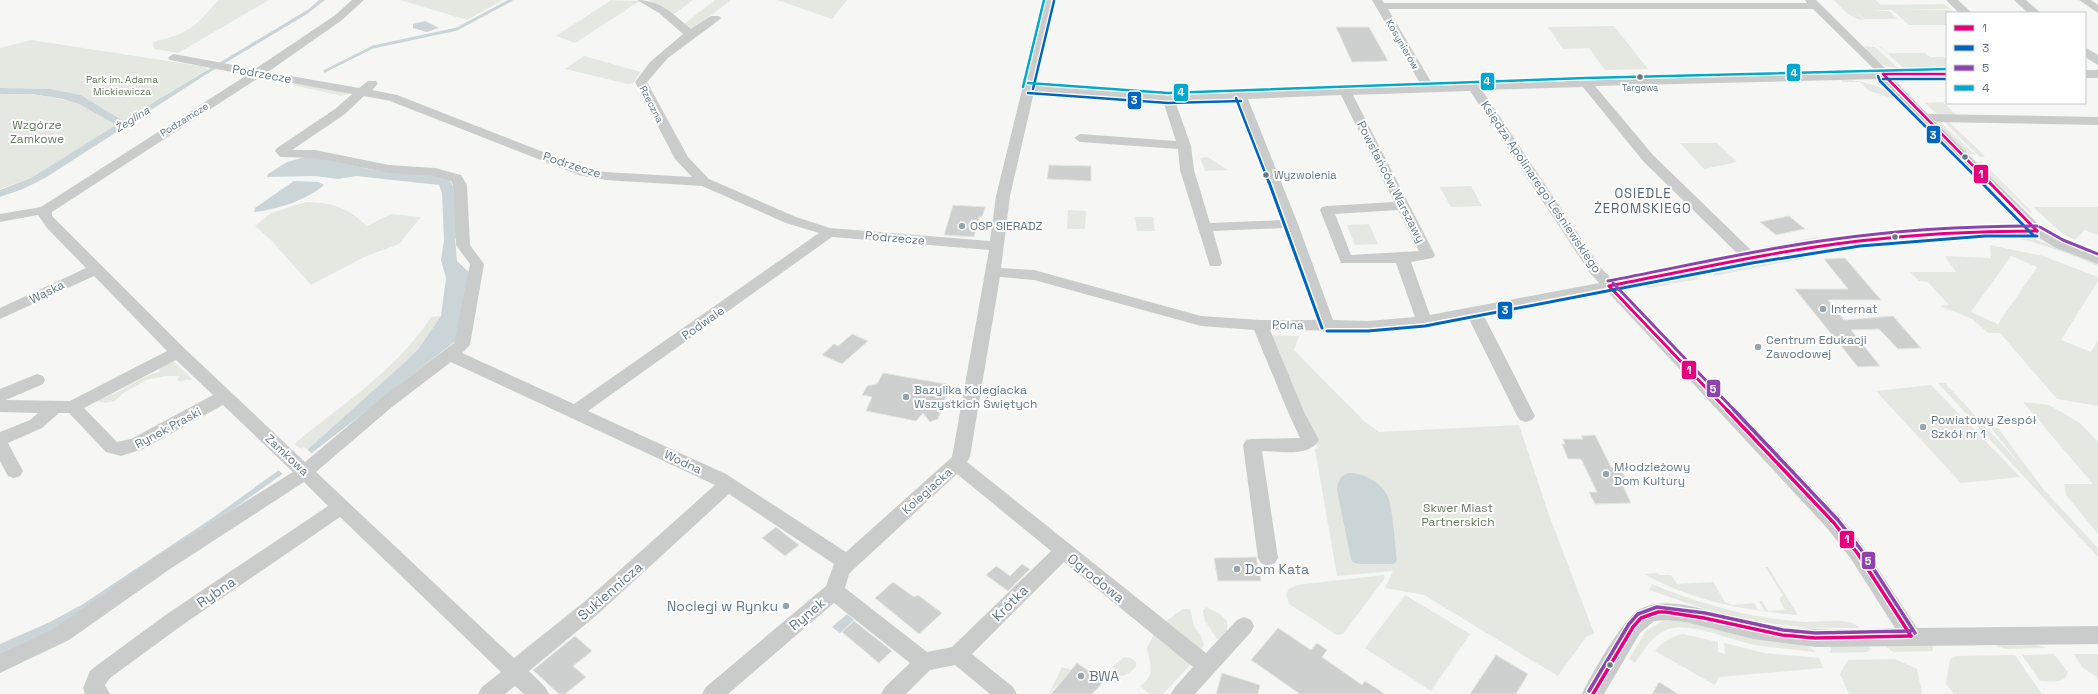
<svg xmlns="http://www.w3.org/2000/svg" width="2098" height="694" font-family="'Space Grotesk',sans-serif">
	<rect width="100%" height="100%" fill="#f6f6f4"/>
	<g fill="#e5e8e1" fill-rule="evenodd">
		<path d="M218,0H269L178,53L154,49L153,42C189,33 195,28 218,0Z"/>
		<polygon points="400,0 503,0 467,20"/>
		<polygon points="611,0 640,1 575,43 556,36"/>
		<polygon points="649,0 693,0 673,15 663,7 660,7"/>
		<polygon points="715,0 731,0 691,31 684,24"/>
		<polygon points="777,0 847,0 832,19"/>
		<path d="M1834,0H1876L1881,5L1944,4L1951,9L1901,10H1951L1955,13H1947V25H1909L1892,10H1870L1889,11L1898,19H1864L1854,10L1864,20C1851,20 1843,9 1834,0Z"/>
		<polygon points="1614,26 1648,69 1605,70 1589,48 1563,49 1548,27"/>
		<polygon points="1869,38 1888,53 1925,53 1930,57 1944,57 1947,59 1947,67 1904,68"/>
		<polygon points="31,40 207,67 206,70 124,120 120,119 81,95 51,89 0,88 0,48"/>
		<path d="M1864,46L1875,47L1898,68C1884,68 1871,59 1864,46Z"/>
		<polygon points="584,56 641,72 633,83 628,84 565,69"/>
		<path d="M1838,78C1856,80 1876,84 1891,93C1911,105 1931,130 1947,147V150L1895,99L1869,91L1860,82H1843Z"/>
		<polygon points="295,83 350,93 342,96 293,85"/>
		<polygon points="11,93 32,94 75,102 117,125 31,178 0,189 0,94"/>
		<polygon points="1943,102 1957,116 1939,116 1925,103"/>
		<polygon points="1939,121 1974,154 1968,154 1937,124"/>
		<polygon points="1944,122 1949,122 1985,156 1980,157"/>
		<polygon points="1680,143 1717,143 1737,162 1704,169"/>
		<polygon points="1208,157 1228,170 1205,171 1200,158"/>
		<polygon points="1976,162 1982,162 2032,212 2031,214"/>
		<polygon points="1471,186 1482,206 1451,207 1440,187"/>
		<path d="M306,202C334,203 346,207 367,226L391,214L421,217L399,244L364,257L311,285L272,241L255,226L271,213Z"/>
		<polygon points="2033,207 2098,207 2098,235 2084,230 2075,240 2063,234"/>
		<polygon points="1068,210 1086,211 1085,229 1067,229"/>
		<polygon points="1135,217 1153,217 1155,231 1137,231"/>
		<polygon points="1369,224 1378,244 1355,245 1347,225"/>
		<path d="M2007,234L2037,240L2098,264V266C2076,257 2014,230 1994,240L1982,236Z"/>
		<polygon points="1818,237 1821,239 1757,251 1754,249"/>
		<path d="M1990,245L2043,256L2098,277V281L2061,340L2091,352L2098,340V406L2057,399L2000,333H1988L1972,319L1940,306L1949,305L1928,282L1919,281L1910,272H1956L1945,256L1991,258ZM2011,256L2037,267L1998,324L1971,312Z"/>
		<polygon points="1838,248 1841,251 1714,276 1711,272"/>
		<polygon points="1695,275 1699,279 1649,288 1643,286"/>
		<path d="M441,316L419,348L405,362L307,450L304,447L301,449L294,444C341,405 397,370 431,317Z"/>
		<polygon points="1264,335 1299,336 1294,350 1363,420 1379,432 1519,425 1549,515 1594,633 1586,637 1558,676 1424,595 1385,588 1393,571 1337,576 1315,449 1318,448"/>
		<path d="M173,361L192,379L189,381L187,379L180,382L177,380L180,376H165L146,380L125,392L114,401L104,403L95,400C120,395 135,378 159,372L160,366Z"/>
		<polygon points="1938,383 1945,383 2021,465 1991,428 1998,428 2044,490 2098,548 2098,557"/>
		<polygon points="1931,385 2020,477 1961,483 1876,391"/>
		<polygon points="2023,402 2049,405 2080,423 2098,442 2098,534 2066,495 2064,484 2093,484"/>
		<path d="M1765,567H1768L1798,615C1745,611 1690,600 1644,574L1658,573L1660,575H1671L1677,584L1713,582L1725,602L1733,605L1754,603L1758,610L1764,611L1759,601H1762L1768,611L1785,610L1779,599L1783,595Z"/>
		<polygon points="1384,575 1385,578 1343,634 1337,635 1289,604 1286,594 1289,589 1297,585"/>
		<path d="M1652,584C1702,605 1750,618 1804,622C1820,623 1848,616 1860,628H1809L1750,621L1717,613L1649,590Z"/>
		<polygon points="1405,595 1470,634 1431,691 1365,648"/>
		<polygon points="1206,607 1220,614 1227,621 1227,631 1221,639 1217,639 1205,621 1203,611"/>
		<polygon points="1183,609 1190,609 1194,626 1200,634 1204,645 1201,649 1196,649 1166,621"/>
		<path d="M1664,620H1677L1805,644L1816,652C1796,650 1775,648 1755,645C1733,641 1686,620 1666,630C1652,636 1643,651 1635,663L1629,659L1646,631Z"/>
		<path d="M1154,634L1191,664L1163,694H1149L1140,686C1156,676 1150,664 1147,648Z"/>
		<path d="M1683,634L1718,642V652L1725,654L1724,643L1764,653L1819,658L1823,668L1719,677L1715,685L1655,651C1663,641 1670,637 1683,634Z"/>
		<polygon points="1932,643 1933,651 1894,652 1890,650 1884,644"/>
		<polygon points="2031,643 2047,648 2005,649 1995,645"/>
		<polygon points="1832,644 1868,644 1870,650 1868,652 1830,653"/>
		<path d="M2054,654L2068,672C2066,685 2049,681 2040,681L2022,655Z"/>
		<polygon points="2074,654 2098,654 2098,678 2082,667"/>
		<polygon points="2015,655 2042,694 1954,694 1946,684 1950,659 1957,656"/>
		<path d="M1125,657L1131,658L1136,662V667C1129,673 1124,678 1115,675L1112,670L1114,665Z"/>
		<polygon points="1895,659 1917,669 1922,693 1920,694 1849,694 1840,674 1848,660"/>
		<polygon points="1062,667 1071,670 1049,694"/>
	</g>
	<g fill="#cbd5d7">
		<polygon points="319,0 325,0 307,14 210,72 45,178 23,189 0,197 0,190 31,178 116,125 79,104 63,99 32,94 0,94 0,88 51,89 81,95 120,119 124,120 309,9"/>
		<polygon points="425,21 439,28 427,32 413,28 413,24"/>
		<polygon points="309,156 373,170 439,176 449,179 453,186 459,235 455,239 457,261 470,273 458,339 312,453 87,613 0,658 0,644 50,622 83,604 211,519 307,450 405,362 419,348 441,316 446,278 441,260 444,240 442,193 439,185 356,176 338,179 315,176 267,177 268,174 287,162"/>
		<path d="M294,181L318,182L324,185C307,200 276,210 254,212L255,208Z"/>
		<path d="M1348,473C1362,472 1381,482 1387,495C1393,506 1395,547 1397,561L1393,564H1358L1353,562L1351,559L1337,490C1337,482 1340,476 1348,473Z"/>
		<polygon points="847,614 854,620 840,633 832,627"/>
	</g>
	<polygon fill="#f6f6f4" points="306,448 313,455 284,475 277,469"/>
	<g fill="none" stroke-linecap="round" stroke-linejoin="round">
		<polyline stroke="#cbd5d7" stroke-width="3" points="325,71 373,47 457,29 511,0"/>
	</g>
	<g fill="#ced0d0" stroke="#e6e6e4">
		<polygon points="1336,27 1369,27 1388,61 1352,62"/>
		<polygon points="1049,165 1091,166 1091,181 1047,179"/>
		<polygon points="953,205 985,207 982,217 979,217 974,237 944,235"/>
		<polygon points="1789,216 1805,229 1776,235 1760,222"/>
		<polygon points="1845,258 1881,300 1828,300 1844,320 1893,316 1921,348 1898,349 1879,329 1851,330 1880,366 1858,367 1795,289 1848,289 1824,259"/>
		<polygon points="852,334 868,341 842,364 822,355 834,344 838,346"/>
		<polygon points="883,373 946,384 942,395 946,396 938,419 930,422 923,413 916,421 866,411 872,397 862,395 867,386 877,384"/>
		<polygon points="1595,435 1611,467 1620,467 1627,482 1621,482 1631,503 1595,504 1589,492 1597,492 1581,459 1568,459 1562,444 1565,444 1563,439 1583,439 1581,436"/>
		<polygon points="776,527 799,545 785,556 762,538"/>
		<polygon points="1256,557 1261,581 1218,581 1214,558"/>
		<polygon points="1022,564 1030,569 1008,591 986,575 996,566 1010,576"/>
		<polygon points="893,582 914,597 918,595 942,613 919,634 875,598"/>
		<polygon points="854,621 892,651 879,663 842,632"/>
		<polygon points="1278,628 1311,650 1317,643 1327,650 1322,657 1362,685 1365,681 1385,694 1300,694 1251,660"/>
		<polygon points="575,636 592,651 573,666 586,677 565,694 559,694 533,670"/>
		<polygon points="1496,655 1528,674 1516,694 1470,694"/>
		<polygon points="1077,663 1104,681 1092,694 1051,694"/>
		<polygon points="1222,673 1260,685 1258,694 1216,694"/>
		<polygon points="1659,682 1678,694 1652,694"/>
	</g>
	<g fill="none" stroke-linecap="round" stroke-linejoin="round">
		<g fill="#cacccc" fill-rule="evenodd">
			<path d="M352,0H364L342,20L268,72L359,88L368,81H376L378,84L372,90L397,95L587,169L605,172L692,177L675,159L635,82L650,62L683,34L659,13L637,0C661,0 673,14 691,29L711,16H719L721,18L719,20L668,58L647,82L688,157L709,179L796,217L830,228L990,241L996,196L1044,0H1054L1035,85L1168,94L1421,85L1372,0H1382L1384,3H1807L1805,0H1816L1889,72L1947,70V78L1893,79L1928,114L2098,117V125L1936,122L2042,228L2066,242L2098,254V264L2056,248L2034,235L1972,236L1868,243L1741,265L1621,289L1841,518L1865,549L1917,628L2098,626V644L1815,647L1753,639L1686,622L1667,620L1654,621L1640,633L1604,694H1582C1591,675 1623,618 1640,609C1670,595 1702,610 1732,617C1749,622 1768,625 1786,627C1822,631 1859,629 1895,628L1851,559L1827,528L1607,291L1484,316L1535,416L1532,420L1526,422L1520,420L1517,416L1469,319L1424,326L1368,331L1270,330L1304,412L1319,440C1309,458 1279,451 1262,451L1278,558L1275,563L1268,566L1261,563L1258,558L1243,445L1246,440L1252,439L1300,438L1288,412L1254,330L1201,326L1034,280L1000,277L970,457L967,462L1206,653L1237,620L1244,617L1251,620L1254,626L1251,632L1195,694H1171L1175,687L1193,667L1064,562L972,654L1013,687L1017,694H990L955,665L930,670L906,694H881L885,687L910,663L834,603L728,694H702L706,687L826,586L834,564L729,494L598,614L529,671L545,687L549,694H524L515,686L505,694H478L482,687L501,672L340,517L181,626L110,678L105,685L110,694H85L83,688L90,671L96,666L167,614L328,506L304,482L170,569L69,640L0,673V654L55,628L156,557L293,472L223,405L143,449L121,456L106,452L69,413H59L42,428L8,443L23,471L20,476L14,478L8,476L0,461V432L30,420L38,413L0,412V389L37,374L43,376L45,380L43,384L6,400L70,401L167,351L94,276L0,319V308L86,268L47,228L38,215L0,222V214L41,207L247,75L170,60L168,58L170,56L174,54L255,69L334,16ZM1388,9H1813L1877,72L1433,85ZM260,77L352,94L335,109L277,148L275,151L280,157L315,158L389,173L434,176L451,181L453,185L456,245L470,264L454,343L380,399L305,462L184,348L52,216V212ZM1880,79L2024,226L1868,235L1754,253L1653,155L1595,86ZM1583,87L1643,161L1740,256L1613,280L1600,267L1482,90ZM1470,91L1590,273L1599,283L1430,315L1411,262L1433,258L1435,255L1353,95ZM1034,92L1163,101L1176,141L1080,134L1074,138L1080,142L1178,149L1180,170L1210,266H1220L1222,263L1213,231L1285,228L1317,320H1260L1201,316L1034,270L1001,268L1010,196ZM1341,95L1394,202L1327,206L1322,207L1320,210L1341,263H1396L1415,317L1368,321L1333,320L1298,224L1248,99ZM364,96L390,101L579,175L605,180L702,186L786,223L819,233L574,404L462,353L470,345L484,264L470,245L467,185L461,175L435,168L389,165L315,150H292L345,114ZM1236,99L1282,220L1210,223L1194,170L1191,146L1175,101ZM1398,210L1419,251L1351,255L1335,214ZM832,237L989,250L952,457L846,552L726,474L588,411ZM176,360L213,395L131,439L117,442L84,408ZM451,362L715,485L584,602L514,658L316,472L392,407ZM957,474L1051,551L952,647L927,652L845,588L849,574L854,569Z"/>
			<polygon points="1946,0 1958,0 1972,13 1959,13"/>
			<polygon points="2014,0 2026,0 2041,13 2028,13"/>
			<polygon points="2079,0 2091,0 2098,5 2098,13"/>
			<polygon points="2085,47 2098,55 2098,65 2085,57"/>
			<rect x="2085" y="70" width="13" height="8"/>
		</g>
		<g stroke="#fff" stroke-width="5">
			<g id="bus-1-far2">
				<polyline points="1883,74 1990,183"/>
				<polyline points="1883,74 1947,74"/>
			</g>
		</g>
		<g stroke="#fff" stroke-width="6">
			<g id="bus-1-far1">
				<polyline points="1989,182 2037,231"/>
				<polyline points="1609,286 1728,411"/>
				<path d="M1609,286C1692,270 1775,251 1859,241C1918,234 1978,231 2037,231"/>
			</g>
		</g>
		<g stroke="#fff" stroke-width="6">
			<g id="bus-1">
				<polyline points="1727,410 1834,523 1858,554 1911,636"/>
				<polyline points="1593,694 1633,627 1641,618 1658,612 1666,612 1704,618 1782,635 1815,638 1911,636"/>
			</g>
		</g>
		<g stroke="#fff" stroke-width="5">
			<g id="bus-2-far1">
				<polyline points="1878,76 1880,81 1982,183"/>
				<polyline points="1883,79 1947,79"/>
				<polyline points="1033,89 1054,1"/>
				<polyline points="1028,93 1168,103 1241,101"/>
				<polyline points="1236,98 1269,183"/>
			</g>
		</g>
		<g stroke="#fff" stroke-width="6">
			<g id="bus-2">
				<polyline points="1269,182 1322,328"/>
				<polyline points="1981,182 2033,235"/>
				<polyline points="1327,331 1368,331 1425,326 1752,263 1860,246 1985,236 2037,236"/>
			</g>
		</g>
		<g stroke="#fff" stroke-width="6">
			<g id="bus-3-far1">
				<polyline points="2040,227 2063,240 2098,254"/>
				<path d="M1608,281C1681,267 1754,250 1828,240C1898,230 1967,226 2037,226"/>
				<polyline points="1613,283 1735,411"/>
			</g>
		</g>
		<g stroke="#fff" stroke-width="6">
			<g id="bus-3">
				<polyline points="1734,410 1838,520 1862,551 1915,633"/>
				<polyline points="1589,691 1629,624 1638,614 1657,607 1705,613 1783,630 1815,633 1911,631"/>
			</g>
		</g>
		<g stroke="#fff" stroke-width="5">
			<g id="bus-4">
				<polyline points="1028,83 1168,93 1586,78 1947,69"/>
				<polyline points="1023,87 1044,0"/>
			</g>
		</g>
		<use href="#bus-1-far2" stroke="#e5007d" stroke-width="2.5"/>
		<use href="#bus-1-far1" stroke="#e5007d" stroke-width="3"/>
		<use href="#bus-1" stroke="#e5007d" stroke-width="3.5"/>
		<use href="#bus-2-far1" stroke="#0065bd" stroke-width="2.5"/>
		<use href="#bus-2" stroke="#0065bd" stroke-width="3"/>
		<use href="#bus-3-far1" stroke="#8e44ad" stroke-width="3"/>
		<use href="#bus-3" stroke="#8e44ad" stroke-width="3.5"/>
		<use href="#bus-4" stroke="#00a9ce" stroke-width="2.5"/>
	</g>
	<g fill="#637987" stroke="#fff" stroke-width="1.5">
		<circle cx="1640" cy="77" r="3.5"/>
		<circle cx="1965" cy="157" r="3.5"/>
		<circle cx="1266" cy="175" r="3.5"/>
		<circle cx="1895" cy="237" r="3.5"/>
		<circle cx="1610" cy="665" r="3.5"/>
	</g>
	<g fill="#96a5ad" stroke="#fff" stroke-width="1.5">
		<circle cx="962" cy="226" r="4"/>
		<circle cx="1823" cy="309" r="4"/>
		<circle cx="1758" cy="347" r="4"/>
		<circle cx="906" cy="397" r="4"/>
		<circle cx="1923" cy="427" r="4"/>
		<circle cx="1606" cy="474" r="4"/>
		<circle cx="1237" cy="569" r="4"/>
		<circle cx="786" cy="606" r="4"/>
		<circle cx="1081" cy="676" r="4"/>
	</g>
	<g text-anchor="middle" stroke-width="4" stroke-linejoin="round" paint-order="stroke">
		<g font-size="9" fill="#637987" stroke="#fff">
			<text x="1640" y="91">Targowa</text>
		</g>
		<g font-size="10" fill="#637987" stroke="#fff">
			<text transform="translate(1403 44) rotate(60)" y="4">Kosynierów</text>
			<text transform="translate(652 104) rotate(63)" y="4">Rzeczna</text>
			<text transform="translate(184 119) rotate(-32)" y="4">Podzamcze</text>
		</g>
		<g font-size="10" fill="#66795f" stroke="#fff">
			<text x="122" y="83">Park im. Adama<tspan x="122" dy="12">Mickiewicza</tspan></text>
		</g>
		<g font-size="11" font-style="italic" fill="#5f7b83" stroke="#fff">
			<text transform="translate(132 119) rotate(-32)" y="4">Żeglina</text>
		</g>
		<g font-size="11" fill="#637987" stroke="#fff" text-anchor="start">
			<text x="1274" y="179">Wyzwolenia</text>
		</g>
		<g font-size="12" fill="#637987" stroke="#fff">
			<text transform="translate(262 74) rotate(10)" y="4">Podrzecze</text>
			<text transform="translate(572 165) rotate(18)" y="4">Podrzecze</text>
			<text transform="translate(1391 182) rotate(63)" y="4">Powstańców Warszawy</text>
			<text transform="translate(1541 187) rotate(56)" y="4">Księdza Apolinarego Leśniewskiego</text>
			<text transform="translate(895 238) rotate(5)" y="4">Podrzecze</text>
			<text transform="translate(47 292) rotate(-26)" y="4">Wąska</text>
			<text transform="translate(703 323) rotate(-35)" y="4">Podwale</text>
			<text transform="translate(1288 325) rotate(1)" y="4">Polna</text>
			<text transform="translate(168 428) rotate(-28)" y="4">Rynek Praski</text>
			<text transform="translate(287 455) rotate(43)" y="4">Zamkowa</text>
			<text transform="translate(683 462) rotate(25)" y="4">Wodna</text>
			<text transform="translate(927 491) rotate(-42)" y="4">Kolegiacka</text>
		</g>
		<g font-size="12" fill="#66795f" stroke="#fff">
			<text x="37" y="129">Wzgórze<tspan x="37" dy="14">Zamkowe</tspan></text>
			<text x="1458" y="512">Skwer Miast<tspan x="1458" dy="14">Partnerskich</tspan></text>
		</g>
		<g font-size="12" fill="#637987" stroke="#fff" text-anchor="start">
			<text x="970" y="230">OSP SIERADZ</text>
			<text x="1831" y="313">Internat</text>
			<text x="1766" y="344">Centrum Edukacji<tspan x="1766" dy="14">Zawodowej</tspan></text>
			<text x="914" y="394">Bazylika Kolegiacka<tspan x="914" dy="14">Wszystkich Świętych</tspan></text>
			<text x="1931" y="424">Powiatowy Zespół<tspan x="1931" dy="14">Szkół nr 1</tspan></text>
			<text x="1614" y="471">Młodzieżowy<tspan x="1614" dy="14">Dom Kultury</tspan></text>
		</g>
		<g font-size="13" letter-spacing="1" fill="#52626c" stroke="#fff">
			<text x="1643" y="198">OSIEDLE<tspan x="1643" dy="15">ŻEROMSKIEGO</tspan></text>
		</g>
		<g font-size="14" fill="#637987" stroke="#fff" text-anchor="start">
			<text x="1245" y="574">Dom Kata</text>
			<text x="778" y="611" text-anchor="end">Noclegi w Rynku</text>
			<text x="1089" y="681">BWA</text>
		</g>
		<g font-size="14" fill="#637987" stroke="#fff">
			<text transform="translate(1096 578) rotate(39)" y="5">Ogrodowa</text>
			<text transform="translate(610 591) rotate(-41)" y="5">Sukiennicza</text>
			<text transform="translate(216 592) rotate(-34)" y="5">Rybna</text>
			<text transform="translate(1010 603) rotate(-45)" y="5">Krótka</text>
			<text transform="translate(807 614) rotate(-40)" y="5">Rynek</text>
		</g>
	</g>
	<g stroke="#fff" stroke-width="1.5">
		<rect x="1786" y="63" width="15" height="19" rx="4" fill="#00a9ce"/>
		<rect x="1480" y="72" width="15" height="19" rx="4" fill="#00a9ce"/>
		<rect x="1173" y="83" width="16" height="19" rx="4" fill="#00a9ce"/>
		<rect x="1127" y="91" width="15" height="19" rx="4" fill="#0065bd"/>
		<rect x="1926" y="125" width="15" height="19" rx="4" fill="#0065bd"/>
		<rect x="1973" y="164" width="16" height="20" rx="4" fill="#e5007d"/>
		<rect x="1497" y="301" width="16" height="19" rx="4" fill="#0065bd"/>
		<rect x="1681" y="360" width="16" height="20" rx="4" fill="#e5007d"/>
		<rect x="1706" y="379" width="15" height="19" rx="4" fill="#8e44ad"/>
		<rect x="1839" y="530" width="16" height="19" rx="4" fill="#e5007d"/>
		<rect x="1861" y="551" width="15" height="19" rx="4" fill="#8e44ad"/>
	</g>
	<g font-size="11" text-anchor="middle" font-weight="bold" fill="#fff">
		<text x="1794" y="77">4</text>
		<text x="1487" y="85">4</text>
		<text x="1181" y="96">4</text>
		<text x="1134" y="104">3</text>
		<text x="1933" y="139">3</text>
		<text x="1981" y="178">1</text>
		<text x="1505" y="314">3</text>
		<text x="1689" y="374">1</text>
		<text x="1713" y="393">5</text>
		<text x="1847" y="543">1</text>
		<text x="1868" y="565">5</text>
	</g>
	<rect x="1946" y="12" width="140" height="92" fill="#ffffff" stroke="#c1c9cf"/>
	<rect x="1954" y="25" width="20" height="6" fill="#e5007d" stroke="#c1c9cf"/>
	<text x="1982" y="32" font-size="12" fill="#637987">1</text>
	<rect x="1954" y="45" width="20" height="6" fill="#0065bd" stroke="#c1c9cf"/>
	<text x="1982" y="52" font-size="12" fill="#637987">3</text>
	<rect x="1954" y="65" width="20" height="6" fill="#8e44ad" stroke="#c1c9cf"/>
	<text x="1982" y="72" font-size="12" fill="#637987">5</text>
	<rect x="1954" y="85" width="20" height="6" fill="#00a9ce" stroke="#c1c9cf"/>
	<text x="1982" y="92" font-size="12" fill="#637987">4</text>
</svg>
